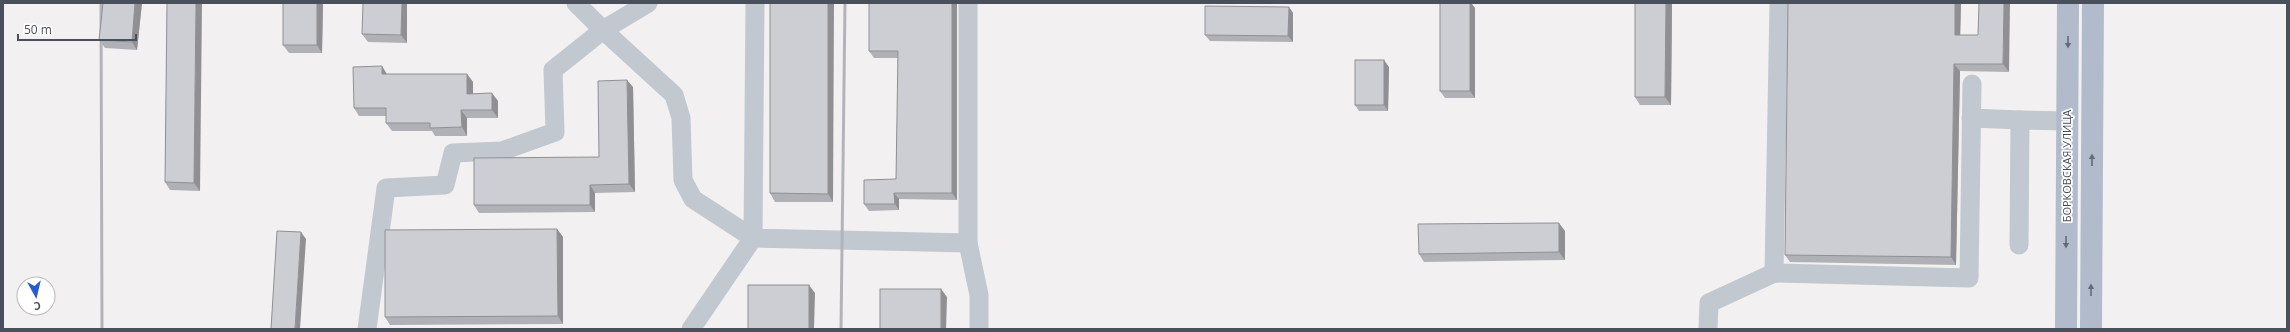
<svg xmlns="http://www.w3.org/2000/svg" width="2290" height="332" font-family="'Open Sans',sans-serif">
	<rect width="100%" height="100%" fill="#f2f0f0"/>
	<g fill="none" stroke-linecap="round" stroke-linejoin="round">
		<g stroke="#c1c8d0" stroke-width="19">
			<polyline points="576,3 603,30 648,3"/>
			<polyline points="755,3 753,238 968,243 968,3"/>
			<polyline points="1779,3 1774,273 1969,278 1972,84"/>
			<polyline points="1971,118 2020,120"/>
			<polyline points="968,243 979,295 979,329"/>
			<polyline points="2019,245 2020,120 2067,121"/>
			<polyline points="367,329 386,188 445,185 453,153 502,151 555,132 553,70 603,30 674,95 681,118 683,180 693,199 753,238 691,329"/>
			<polyline points="1708,329 1709,303 1774,273"/>
		</g>
		<g stroke="#b2bbcc" stroke-width="22">
			<polyline points="2066,329 2068,3"/>
			<polyline points="2091,329 2093,3"/>
		</g>
		<g stroke="#b2b4b9" stroke-width="3">
			<polyline points="101,3 102,329"/>
			<polyline points="841,329 845,3"/>
		</g>
	</g>
	<g fill="#b0b1b6">
		<polygon points="142,3 137,50 105,48 99,40"/>
		<polygon points="167,3 200,191 170,190 165,182"/>
		<polygon points="323,3 322,53 289,53 283,45"/>
		<polygon points="407,3 407,43 368,42 362,34"/>
		<polygon points="770,3 833,202 775,202 770,193"/>
		<polygon points="957,3 957,200 899,199 899,210 869,211 864,204 896,179 898,58 874,58 869,51"/>
		<polygon points="1440,3 1471,3 1475,8 1475,98 1445,98 1440,91"/>
		<polygon points="1635,3 1672,3 1671,105 1640,105 1635,97"/>
		<polygon points="1788,3 1961,3 1960,35 1978,35 1979,3 2009,72 1960,71 1956,265 1790,262 1785,255"/>
		<polygon points="1289,7 1293,13 1293,42 1210,41 1205,35"/>
		<polygon points="382,66 387,74 467,74 473,82 473,94 498,101 498,118 467,118 467,136 435,136 432,131 392,131 386,123 386,116 359,116 354,108"/>
		<polygon points="1389,67 1388,111 1359,111 1355,105"/>
		<polygon points="633,87 635,192 595,193 595,212 479,213 474,205 599,157"/>
		<polygon points="557,229 563,237 563,324 390,325 385,317"/>
		<polygon points="1565,231 1565,260 1424,262 1419,254"/>
	</g>
	<g fill="#909094">
		<polygon points="135,3 142,3 137,50 132,42"/>
		<polygon points="196,3 202,3 200,191 194,183"/>
		<polygon points="317,3 323,3 322,53 317,45"/>
		<polygon points="402,3 407,3 407,43 401,35"/>
		<polygon points="828,3 834,3 833,202 828,194"/>
		<polygon points="952,3 957,3 957,200 952,193"/>
		<polygon points="1470,3 1471,3 1475,8 1475,98 1470,91"/>
		<polygon points="1666,3 1672,3 1671,105 1665,97"/>
		<polygon points="1955,3 1961,3 1960,43 1955,35"/>
		<polygon points="2004,3 2010,3 2009,72 2003,64"/>
		<polygon points="1289,7 1293,13 1293,42 1288,36"/>
		<polygon points="1384,60 1389,67 1388,111 1384,105"/>
		<polygon points="1954,64 1960,71 1956,265 1951,257"/>
		<polygon points="382,66 387,75 382,74"/>
		<polygon points="467,74 473,82 473,102 467,94"/>
		<polygon points="627,80 633,87 635,192 629,184"/>
		<polygon points="492,93 498,101 498,118 492,110"/>
		<polygon points="461,110 467,118 467,136 462,127"/>
		<polygon points="590,185 595,193 595,212 590,205"/>
		<polygon points="894,193 899,199 899,210 895,204"/>
		<polygon points="1559,223 1565,231 1565,260 1559,252"/>
		<polygon points="557,229 563,237 563,324 558,316"/>
		<polygon points="301,232 306,239 300,329 295,329"/>
		<polygon points="809,285 815,293 814,329 809,329"/>
		<polygon points="941,289 947,297 946,329 941,329"/>
	</g>
	<g fill="#cdced4" stroke="#909094">
		<polygon points="103,3 135,3 132,42 99,40"/>
		<polygon points="167,3 196,3 194,183 165,182"/>
		<rect x="283" y="3" width="34" height="42"/>
		<polygon points="363,3 402,3 401,35 362,34"/>
		<polygon points="770,3 828,3 828,194 770,193"/>
		<polygon points="869,3 952,3 952,193 894,193 895,204 864,204 864,180 896,179 898,51 869,51"/>
		<rect x="1440" y="3" width="30" height="88"/>
		<polygon points="1635,3 1666,3 1665,97 1635,97"/>
		<polygon points="1788,3 1955,3 1955,35 1978,35 1979,3 2004,3 2003,64 1954,64 1951,257 1785,255"/>
		<polygon points="1205,6 1289,7 1288,36 1205,35"/>
		<rect x="1355" y="60" width="29" height="45"/>
		<polygon points="382,66 382,74 467,74 467,94 492,93 492,110 461,110 462,127 430,128 430,123 386,123 386,108 354,108 353,67"/>
		<polygon points="627,80 629,184 590,185 590,205 474,205 474,158 599,157 598,81"/>
		<polygon points="1559,223 1559,252 1419,254 1418,224"/>
		<polygon points="557,229 558,316 385,317 385,230"/>
		<polygon points="277,231 301,232 295,329 271,329"/>
		<rect x="748" y="285" width="61" height="44"/>
		<rect x="880" y="289" width="61" height="40"/>
	</g>
	<defs><path id="oneway-solid" d="M-6-.8H1V-3.2L6.5 0L1 3.2V.8H-6Z"/></defs>
	<g fill="#636b77">
		<use href="#oneway-solid" transform="translate(2068 42) rotate(90)"/>
		<use href="#oneway-solid" transform="translate(2092 160) rotate(-90)"/>
		<use href="#oneway-solid" transform="translate(2066 242) rotate(90)"/>
		<use href="#oneway-solid" transform="translate(2091 290) rotate(-90)"/>
	</g>
	<g text-anchor="middle" stroke-width="3.5" stroke-linejoin="round" paint-order="stroke">
		<g font-size="11" fill="#49505b" stroke="#fff">
			<text transform="translate(2067 166) rotate(-90)" y="4">БОРКОВСКАЯ УЛИЦА</text>
		</g>
	</g>
	<rect width="2290" height="332" fill="none" stroke="#49505b" stroke-width="8"/>
	<g transform="translate(36 296) rotate(172)"><circle r="19" fill="#ffffff" stroke="#b6b9bd"/>
	<path d="M0-3L7 15L0 10L-7 15Z" fill="#285bd3"/>
	<text y="-6" font-size="11" font-weight="bold" text-anchor="middle" fill="#49505b">С</text>
	</g>
	<path d="M18 34v6h118v-6" fill="none" stroke="#49505b" stroke-width="2"/>
	<text x="24" y="34" font-size="12" fill="#49505b" stroke="#ffffff" stroke-width="3" paint-order="stroke">50 m</text>
</svg>
